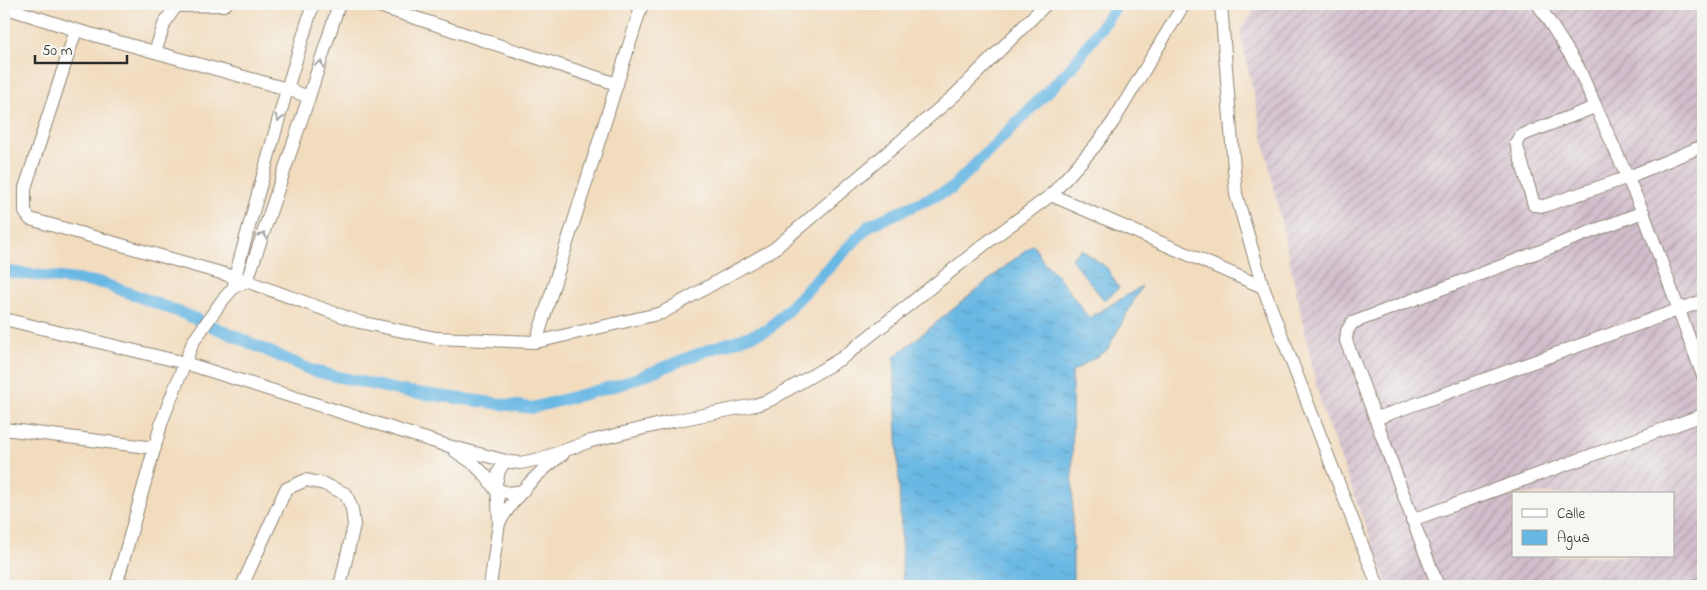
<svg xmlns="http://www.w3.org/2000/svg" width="1707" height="590" font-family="'Indie Flower',sans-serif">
	<defs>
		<pattern id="industrial-furrows" width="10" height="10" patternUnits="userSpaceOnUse" patternTransform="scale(1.25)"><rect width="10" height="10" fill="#d1bdcb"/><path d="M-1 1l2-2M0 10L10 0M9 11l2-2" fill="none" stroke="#aa9aa5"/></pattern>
		<pattern id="water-ripples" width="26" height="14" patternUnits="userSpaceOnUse" patternTransform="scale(1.25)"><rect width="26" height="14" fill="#69b8e4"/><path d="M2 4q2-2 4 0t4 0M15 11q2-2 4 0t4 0" fill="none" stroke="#5796b9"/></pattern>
	</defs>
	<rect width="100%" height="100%" fill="#f6f6f2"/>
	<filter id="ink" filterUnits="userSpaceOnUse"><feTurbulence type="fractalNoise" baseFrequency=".02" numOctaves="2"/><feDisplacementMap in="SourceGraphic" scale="10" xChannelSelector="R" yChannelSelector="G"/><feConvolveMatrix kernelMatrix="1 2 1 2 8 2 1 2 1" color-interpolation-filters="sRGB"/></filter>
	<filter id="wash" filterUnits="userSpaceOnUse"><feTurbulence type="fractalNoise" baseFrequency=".0096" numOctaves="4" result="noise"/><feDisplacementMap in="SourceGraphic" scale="20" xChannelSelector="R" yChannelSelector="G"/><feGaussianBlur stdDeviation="1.12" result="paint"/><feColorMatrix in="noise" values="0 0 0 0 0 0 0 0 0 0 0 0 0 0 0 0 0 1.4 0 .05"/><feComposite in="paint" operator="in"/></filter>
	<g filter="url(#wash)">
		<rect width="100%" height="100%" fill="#f2dcbe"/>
		<path fill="url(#industrial-furrows)" fill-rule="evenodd" d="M1259,4H1703V586H1388L1321,406L1240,30ZM1513,494H1673V556H1513Z"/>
		<g fill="url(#water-ripples)" stroke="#4a7288">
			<polygon points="1033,244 1042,260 1057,275 1089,318 1142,286 1107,350 1072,372 1073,586 903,586 894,357"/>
			<polygon points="1081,249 1107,268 1119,288 1104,300 1071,259"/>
		</g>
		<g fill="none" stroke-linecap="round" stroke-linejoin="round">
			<polyline stroke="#69b8e4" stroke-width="12" points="4,270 9,272 103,283 187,315 313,371 402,391 532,408 622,384 708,350 768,330 870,225 951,189 1071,68 1118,4"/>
		</g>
	</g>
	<g filter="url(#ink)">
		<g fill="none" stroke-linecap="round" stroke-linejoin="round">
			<g stroke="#8e8474" stroke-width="14">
				<g id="minor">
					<polyline points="373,4 617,84"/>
					<polyline points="1221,4 1236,194 1263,287 1378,586"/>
					<polyline points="1538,4 1578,67 1643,212 1703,376"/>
					<polyline points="4,7 76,30"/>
					<polyline points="155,52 165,22 176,6 223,5 226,4"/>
					<polyline points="309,97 287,89 76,30 25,188 25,212 30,219 235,277 359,322 436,338 536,342 662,313 774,249 955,95 1046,4"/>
					<polyline points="1595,107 1520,136 1516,143 1534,205 1544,206 1626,178 1703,146"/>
					<polyline points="1051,195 1263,287"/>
					<polyline points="234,285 235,277 287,89 313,4"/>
					<polyline points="4,319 185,363 445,445 510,462 520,463 540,459 591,441 673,421 755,405 770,400 842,358 985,244 1051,195 1095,146 1113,122 1184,4"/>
					<polyline points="536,342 642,4"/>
					<polyline points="1377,418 1703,301"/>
					<polyline points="4,429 155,448"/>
					<polyline points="455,451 473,463 485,475 495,489 509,493 523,491"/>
					<polyline points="1412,520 1703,415"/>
					<path d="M499,523C515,496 537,473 563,454"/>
					<polyline points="116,584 141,586"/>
					<polyline points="116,586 162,421 193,342 221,302 234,287 247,281 309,97 339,4"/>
					<polyline points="242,586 286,489 306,480 324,484 346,494 352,509 354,525 340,586"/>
					<polyline points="490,586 499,523 498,500 496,483 499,471 505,461"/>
					<path d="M1438,586C1406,505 1378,422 1346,341L1347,331L1352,323L1643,212"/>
					<polyline points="1695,586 1703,583"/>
				</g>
			</g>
			<use href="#minor" stroke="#fff" stroke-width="12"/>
		</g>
		<defs><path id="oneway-chevron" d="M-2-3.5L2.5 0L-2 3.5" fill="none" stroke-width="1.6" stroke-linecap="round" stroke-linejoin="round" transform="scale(1.25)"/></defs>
		<g stroke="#a0a0a0">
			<use href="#oneway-chevron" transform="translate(320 64) rotate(-72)"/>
			<use href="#oneway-chevron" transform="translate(279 118) rotate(106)"/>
			<use href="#oneway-chevron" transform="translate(263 235) rotate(-71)"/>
		</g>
	</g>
	<rect width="1707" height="590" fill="none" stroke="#f6f6f2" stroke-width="20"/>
	<rect x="1512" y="492" width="162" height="65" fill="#f6f6f2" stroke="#a5a5a2"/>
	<rect x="1522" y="509" width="25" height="8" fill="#ffffff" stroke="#a5a5a2"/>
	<text x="1557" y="518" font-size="15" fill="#2b2b2b">Calle</text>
	<rect x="1522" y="530" width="25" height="15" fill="url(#water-ripples)" stroke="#a5a5a2"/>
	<text x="1557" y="542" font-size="15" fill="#2b2b2b">Agua</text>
	<path d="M35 55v8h92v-8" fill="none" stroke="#2b2b2b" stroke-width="2.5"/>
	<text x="42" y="55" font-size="15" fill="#2b2b2b" stroke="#f6f6f2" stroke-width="4" paint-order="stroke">50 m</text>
</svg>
